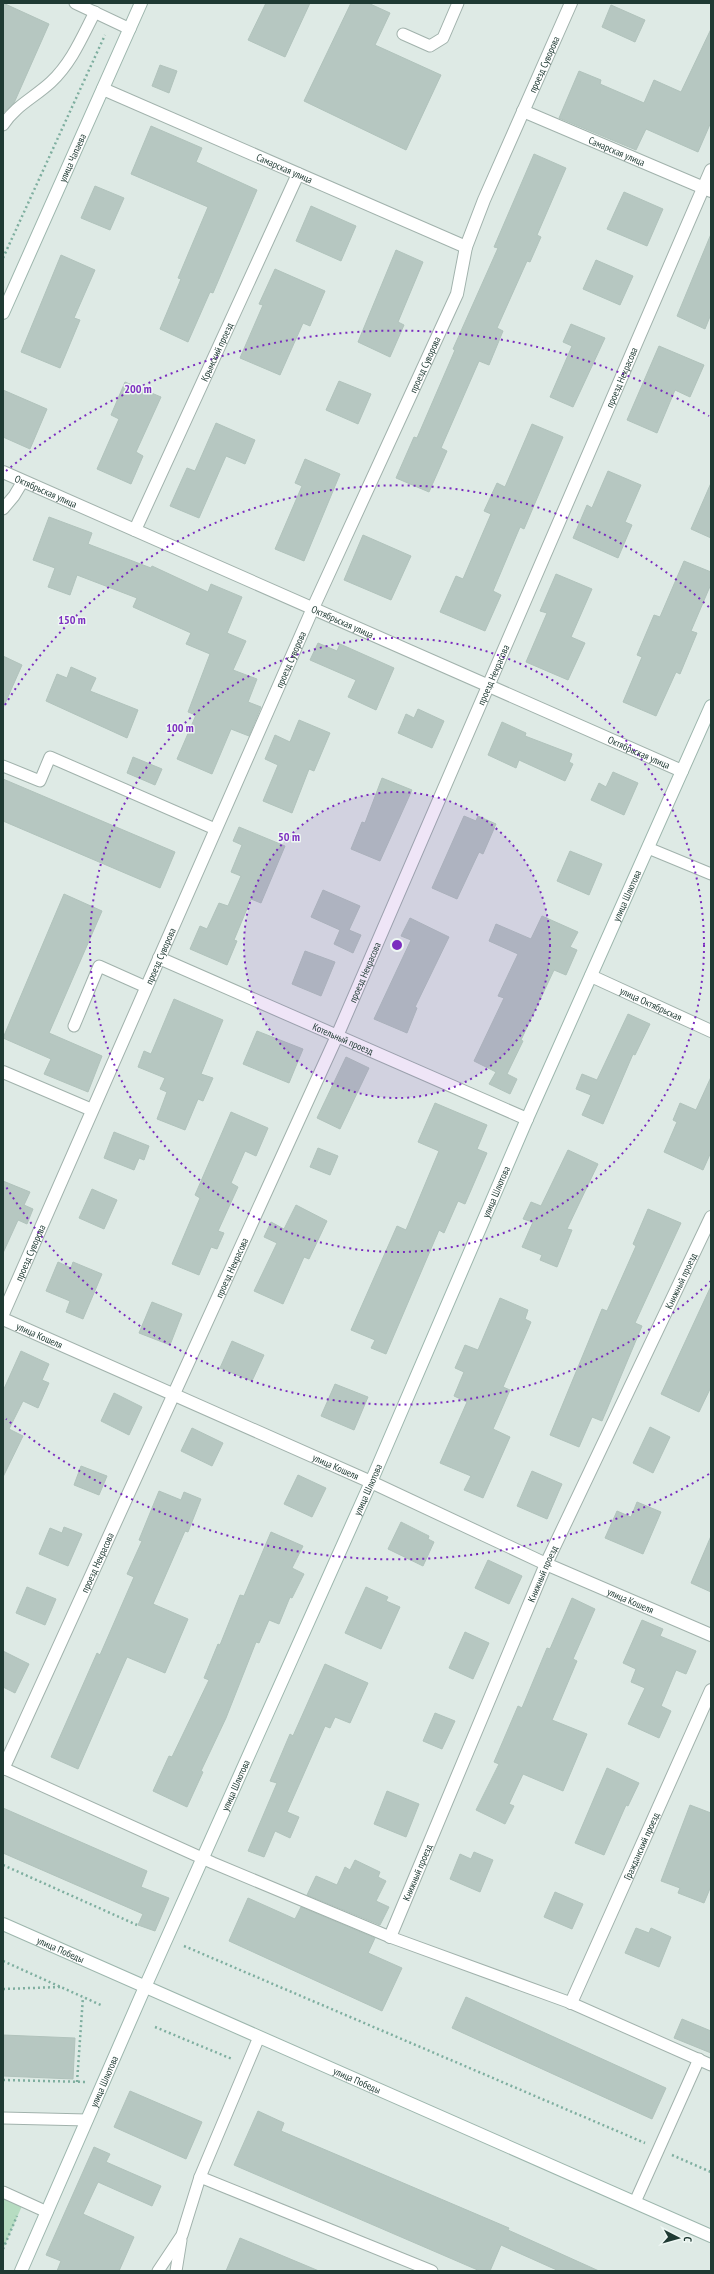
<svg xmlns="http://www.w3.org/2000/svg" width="714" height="2274" font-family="'PT Sans Narrow',sans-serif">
	<rect width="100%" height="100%" fill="#deeae5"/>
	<polygon fill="#b6dcc1" points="3,2198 22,2206 3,2249"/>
	<g fill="#b6c7c1" stroke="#b1c3bc">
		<polygon points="3,3 49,24 14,103 3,113"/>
		<polygon points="266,3 310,3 285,57 248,40"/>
		<polygon points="351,3 368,3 390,13 375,45 441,75 406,150 304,101"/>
		<polygon points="611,5 645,20 635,42 602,27"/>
		<polygon points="711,29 711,122 698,152 646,129 636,150 559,118 579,71 601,80 600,84 644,103 654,80 681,92"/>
		<polygon points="160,65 177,71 169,93 152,86"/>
		<polygon points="151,126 202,148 196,162 257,190 213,293 210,292 188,342 160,329 181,279 178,278 208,207 131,174"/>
		<polygon points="534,154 566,168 537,235 541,237 530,262 527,261 497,328 503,331 489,365 479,361 441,448 447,451 429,492 396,478 414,437 417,438 455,350 453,349 498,248 494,247"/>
		<polygon points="95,186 124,198 110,230 81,218"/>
		<polygon points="624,192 663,209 647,246 607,229"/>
		<polygon points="311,206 356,226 341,261 296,241"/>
		<polygon points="711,234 711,314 705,329 677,316"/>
		<polygon points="396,250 423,262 398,322 404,325 390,357 358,342"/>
		<polygon points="61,255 95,270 74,318 80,320 60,368 21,352"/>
		<polygon points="596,260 633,276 620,305 583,289"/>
		<polygon points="275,269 325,291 310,326 303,323 280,375 240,358 263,305 259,304"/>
		<polygon points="571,324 605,338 573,407 550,397 572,346 563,342"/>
		<polygon points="659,346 704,365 690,397 675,390 657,433 627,420"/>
		<polygon points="339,381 371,394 358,424 326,410"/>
		<polygon points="125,382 161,397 136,452 143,456 131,484 97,469 119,419 111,415"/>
		<polygon points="3,390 47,409 30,449 3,437"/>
		<polygon points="216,423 255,440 245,464 226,456 199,518 170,506 187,468 195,471"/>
		<polygon points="532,424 563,437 524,529 520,527 493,591 501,595 485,631 440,612 456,576 463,579 491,514 484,511 497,483 505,487"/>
		<polygon points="305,459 340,474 304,561 275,549 302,486 295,483"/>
		<polygon points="608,471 641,485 625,522 632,525 618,558 573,538 587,505 592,508"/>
		<polygon points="711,483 711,538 691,529"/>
		<polygon points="49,517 92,533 88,544 151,568 152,566 208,592 211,584 242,597 227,633 246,641 233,670 257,679 248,702 261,707 249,736 231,729 212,774 177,759 196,715 188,712 210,654 186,644 191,633 133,607 137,598 77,575 70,595 48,587 55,568 33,560"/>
		<polygon points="363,535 411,556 391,600 344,580"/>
		<polygon points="684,561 711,572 711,584 691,631 697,633 680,674 676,672 656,716 623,702 642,657 637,655 654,615 660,617"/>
		<polygon points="556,574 592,589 571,637 585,643 568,680 526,662 547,613 540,611"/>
		<polygon points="318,643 337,651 340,644 394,668 376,710 348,697 356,680 310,660"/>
		<polygon points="3,656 22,665 3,708"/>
		<polygon points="71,667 96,678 90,691 138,710 127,738 46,701 57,674 67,678"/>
		<polygon points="418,709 444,721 432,748 398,733 406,714 414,718"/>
		<polygon points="299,720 330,733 314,771 309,769 292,813 263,801 278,765 265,759 275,735 290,742"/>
		<polygon points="502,722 526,733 525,736 572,754 569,762 573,764 565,781 519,760 516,768 488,755"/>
		<polygon points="133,757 162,769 155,785 127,773"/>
		<polygon points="613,772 638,783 624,815 591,800 599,783 606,787"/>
		<polygon points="382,778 412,790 380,861 351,849 362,822 365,823"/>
		<polygon points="3,779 175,852 160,888 3,821"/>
		<polygon points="464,816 476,821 478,816 496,824 483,854 479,852 457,899 432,888"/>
		<polygon points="239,827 285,846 261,903 251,899 234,940 237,941 227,965 190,949 200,926 207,929 219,903 228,906 241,876 231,872 242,845 233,841"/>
		<polygon points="570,851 602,864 589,895 557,881"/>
		<polygon points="323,890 360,906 349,930 361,935 353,953 334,944 340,930 311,917"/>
		<polygon points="64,894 102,911 49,1033 102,1056 88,1092 44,1074 51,1059 3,1038"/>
		<polygon points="542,916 578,932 570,947 577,950 566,975 554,970 521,1040 523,1041 507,1074 517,1079 510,1094 489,1084 496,1072 474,1061 504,998 498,996 518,954 489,941 496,924 531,939"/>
		<polygon points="410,918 449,937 415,1007 417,1008 407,1033 374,1019 411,940 401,936"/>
		<polygon points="305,951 335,962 321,996 292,984"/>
		<polygon points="174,999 223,1020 201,1074 213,1078 203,1101 198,1099 185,1130 157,1119 167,1092 160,1089 165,1078 138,1067 144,1051 151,1054"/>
		<polygon points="628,1014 650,1024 635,1055 633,1054 603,1124 582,1115 591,1095 576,1089 582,1074 597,1080"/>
		<polygon points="257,1031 303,1049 289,1083 243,1064"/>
		<polygon points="346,1057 369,1068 340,1129 317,1118"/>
		<polygon points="711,1077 711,1152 703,1170 664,1152 677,1122 673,1120 680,1103 696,1110"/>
		<polygon points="435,1103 487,1125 477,1149 487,1153 465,1204 458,1201 444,1233 439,1230 386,1354 371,1348 375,1340 351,1330 397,1226 406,1230 439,1151 418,1142"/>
		<polygon points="231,1112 268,1128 256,1156 245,1151 231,1183 238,1187 218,1231 224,1233 217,1249 211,1247 199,1275 172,1264 200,1198 195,1195"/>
		<polygon points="114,1132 149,1146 144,1160 139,1158 134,1170 104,1158"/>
		<polygon points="318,1148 338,1156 330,1175 310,1167"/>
		<polygon points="568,1150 598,1164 567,1229 572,1230 557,1267 540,1260 542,1255 522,1247 533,1222 523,1219 531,1202 541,1206"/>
		<polygon points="3,1181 30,1192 24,1205 33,1209 27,1224 18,1220 3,1253"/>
		<polygon points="92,1189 117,1200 104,1229 79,1218"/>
		<polygon points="296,1205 327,1221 309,1259 304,1257 283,1304 254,1291 277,1243 264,1237 271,1222 284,1229"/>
		<polygon points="648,1209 681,1223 635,1323 642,1326 602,1421 592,1417 579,1447 550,1435 602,1309 607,1311 636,1246 633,1244"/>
		<polygon points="58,1262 71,1268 73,1262 102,1274 83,1319 66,1312 70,1301 46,1291"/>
		<polygon points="711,1286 711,1387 699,1412 661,1394"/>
		<polygon points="500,1298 528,1310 525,1319 531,1322 503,1387 510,1390 493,1429 510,1437 483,1498 464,1490 471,1476 440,1463 467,1402 454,1396 464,1372 455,1368 465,1345 478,1350"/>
		<polygon points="152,1302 182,1314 170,1345 139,1333"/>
		<polygon points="232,1341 264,1355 252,1381 220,1368"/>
		<polygon points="21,1351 49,1364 42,1380 49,1383 38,1408 23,1401 9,1429 23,1436 3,1477 3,1391"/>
		<polygon points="335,1384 368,1397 354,1430 321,1416"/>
		<polygon points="114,1393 142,1407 129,1435 101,1421"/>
		<polygon points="650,1427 670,1437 653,1473 633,1463"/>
		<polygon points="192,1428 223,1443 212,1466 181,1451"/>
		<polygon points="81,1466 107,1476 99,1495 74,1485"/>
		<polygon points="532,1471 562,1484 547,1519 517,1506"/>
		<polygon points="298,1475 326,1488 312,1517 284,1504"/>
		<polygon points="159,1491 181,1500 184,1492 201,1499 188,1532 185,1531 153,1604 188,1619 165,1673 127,1657 78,1769 51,1757 97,1653 100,1655 134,1577 127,1574 142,1541 139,1540"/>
		<polygon points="637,1502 661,1512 643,1554 605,1538 617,1511 631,1517"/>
		<polygon points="401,1522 429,1536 428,1539 434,1542 423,1566 388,1549"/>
		<polygon points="64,1527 82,1534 68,1566 39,1554 50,1528 62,1533"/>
		<polygon points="271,1532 303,1546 292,1568 304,1574 292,1598 290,1597 279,1624 269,1620 259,1643 256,1642 226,1718 201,1771 203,1772 187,1807 153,1791 169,1756 172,1757 209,1680 204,1678 218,1644 220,1645 240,1595 244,1596"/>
		<polygon points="711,1536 711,1592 691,1583"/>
		<polygon points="488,1560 522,1576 509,1604 475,1588"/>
		<polygon points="27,1587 56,1599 45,1625 16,1613"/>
		<polygon points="366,1587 388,1597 386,1601 400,1607 381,1649 345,1633"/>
		<polygon points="572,1598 595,1609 573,1659 577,1661 552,1720 587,1734 563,1791 523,1774 509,1804 514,1806 505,1824 476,1810 499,1764 494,1762 518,1706 522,1708 547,1648 550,1649"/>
		<polygon points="642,1620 663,1629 660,1636 696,1651 686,1674 676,1670 661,1706 671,1711 659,1738 628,1724 645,1688 631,1682 636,1669 623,1663"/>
		<polygon points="465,1632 489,1643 473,1679 449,1668"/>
		<polygon points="3,1651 29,1664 15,1693 3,1687"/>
		<polygon points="325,1664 368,1683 350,1723 335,1717 330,1728 325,1726 287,1812 299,1817 290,1838 275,1831 264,1857 248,1851 277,1783 270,1781 290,1734 293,1736"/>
		<polygon points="435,1713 455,1721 442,1749 423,1741"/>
		<polygon points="607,1768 639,1783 628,1806 626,1805 604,1855 575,1843"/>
		<polygon points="387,1791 419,1804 406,1837 374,1824"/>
		<polygon points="690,1805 711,1813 711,1886 704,1903 678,1893 680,1888 661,1881"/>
		<polygon points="3,1808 147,1871 141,1887 169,1898 155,1931 138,1925 143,1914 3,1853"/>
		<polygon points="474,1852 493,1860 480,1892 450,1879 460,1854 471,1859"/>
		<polygon points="355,1860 380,1872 378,1877 386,1881 376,1901 389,1907 380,1925 307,1895 316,1876 337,1885 345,1867 350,1870"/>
		<polygon points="555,1892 583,1904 572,1929 544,1917"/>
		<polygon points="248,1898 295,1919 301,1907 375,1938 368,1953 402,1968 382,2011 229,1941"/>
		<polygon points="636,1928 649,1933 651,1928 671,1937 659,1967 625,1953"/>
		<polygon points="466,1997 666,2088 652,2119 452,2028"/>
		<polygon points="682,2019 711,2031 711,2053 674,2038"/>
		<polygon points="3,2035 75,2038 73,2079 3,2076"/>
		<polygon points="130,2091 202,2122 186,2159 114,2127"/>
		<polygon points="258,2111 284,2123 281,2131 509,2228 508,2230 599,2271 559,2271 501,2245 490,2271 480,2271 234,2165"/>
		<polygon points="94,2147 110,2154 106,2162 161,2186 152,2206 98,2182 83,2214 134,2237 119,2271 57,2271 61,2261 46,2255"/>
		<polygon points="240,2238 319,2271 226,2271"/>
	</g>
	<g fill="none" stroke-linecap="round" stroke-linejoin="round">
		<g stroke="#a1b2ac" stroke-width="13">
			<g id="lane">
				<polyline points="75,3 130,29"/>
				<polyline points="403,34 430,46 443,38 458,3"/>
				<path d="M3,125C15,106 35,97 51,82C72,62 82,37 95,12"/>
				<polyline points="3,509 14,496 23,481"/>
				<polyline points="3,766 40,781 50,757 215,829"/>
				<polyline points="648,848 711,874"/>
				<polyline points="74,1026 99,966 146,987"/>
				<polyline points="3,1768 213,1863 390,1937 571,2003 711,2065"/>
				<polyline points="3,2118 87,2120"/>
				<polyline points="200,2177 432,2271"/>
				<polyline points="3,2192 47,2212"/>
				<polyline points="635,2202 699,2059"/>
				<polyline points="158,2271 182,2235 200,2177 259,2037"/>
				<polyline points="176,2271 181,2240"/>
			</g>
		</g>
		<g stroke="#a1b2ac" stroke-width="14">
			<g id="street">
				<path id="s1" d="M103,89L466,247"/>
				<path id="s2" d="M523,111L711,191"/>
				<path id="s3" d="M3,472L682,771"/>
				<path id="s4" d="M135,530L298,174"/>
				<path id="s5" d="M159,958L527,1119"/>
				<path id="s6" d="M591,976L711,1031"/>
				<polyline points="3,1072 92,1110"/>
				<path id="s7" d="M3,1314L313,608L457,294L466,247L484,200L571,3"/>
				<path id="s8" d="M3,1319L371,1482L546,1564L711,1635"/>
				<path id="s9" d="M3,1769L337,1036L711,170"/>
				<path id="s10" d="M390,1937L546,1564L711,1217"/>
				<path id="s11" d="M571,2003L711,1690"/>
			</g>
		</g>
		<g stroke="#9db6ad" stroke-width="14">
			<g id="secondary">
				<path id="s12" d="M3,313L141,3"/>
				<path id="s13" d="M3,1924L711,2236"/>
				<path id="s14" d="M21,2271L145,1987L371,1482L527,1119L711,706"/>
			</g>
		</g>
		<g stroke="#7eae9f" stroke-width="2.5" stroke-dasharray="2 3" stroke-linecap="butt">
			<polyline points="3,258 105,35"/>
			<polyline points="3,1865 137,1925"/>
			<polyline points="184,1946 645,2143"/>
			<polyline points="3,1961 103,2006"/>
			<polyline points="3,1989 60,1987"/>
			<polyline points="155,2027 232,2059"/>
			<polyline points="3,2080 86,2082"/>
			<polyline points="77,2082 83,1997"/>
			<polyline points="672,2155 711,2172"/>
			<polyline points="3,2249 17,2216"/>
		</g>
		<use href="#lane" stroke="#fff" stroke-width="11"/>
		<use href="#street" stroke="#fff" stroke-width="12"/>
		<use href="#secondary" stroke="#fff" stroke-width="12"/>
	</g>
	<circle cx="397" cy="945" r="153" fill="#7b2cbf" fill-opacity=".12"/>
	<g fill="none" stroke="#7b2cbf" stroke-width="2" stroke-dasharray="2 4">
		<circle cx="397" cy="945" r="153"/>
		<circle cx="397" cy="945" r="307"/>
		<path d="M711 1281A460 460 0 0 1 5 1185M5 705A460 460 0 0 1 711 609"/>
		<path d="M709 1474A614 614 0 0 1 6 1419M6 471A614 614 0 0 1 709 416"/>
	</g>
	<g text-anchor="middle" stroke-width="3" stroke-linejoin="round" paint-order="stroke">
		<g font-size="10" fill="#1f3a33" stroke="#eef7f3">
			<text dy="4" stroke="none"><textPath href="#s7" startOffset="1363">проезд Суворова</textPath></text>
			<text dy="4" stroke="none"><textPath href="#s2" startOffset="102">Самарская улица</textPath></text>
			<text dy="4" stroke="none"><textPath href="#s12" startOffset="170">улица Чапаева</textPath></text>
			<text dy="4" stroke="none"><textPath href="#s1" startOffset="198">Самарская улица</textPath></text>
			<text dy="4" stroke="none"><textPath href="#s4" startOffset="196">Крымский проезд</textPath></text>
			<text dy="4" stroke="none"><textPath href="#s7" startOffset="1039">проезд Суворова</textPath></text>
			<text dy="4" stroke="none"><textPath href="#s9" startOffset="1523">проезд Некрасова</textPath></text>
			<text dy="4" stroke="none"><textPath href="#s3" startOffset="47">Октябрьская улица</textPath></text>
			<text dy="4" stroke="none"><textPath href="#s3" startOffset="371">Октябрьская улица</textPath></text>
			<text dy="4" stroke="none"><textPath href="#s7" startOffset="715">проезд Суворова</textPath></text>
			<text dy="4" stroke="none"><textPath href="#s9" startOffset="1199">проезд Некрасова</textPath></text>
			<text dy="4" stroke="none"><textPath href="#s3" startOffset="695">Октябрьская улица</textPath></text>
			<text dy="4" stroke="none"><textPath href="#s14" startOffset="1503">улица Шлютова</textPath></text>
			<text dy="4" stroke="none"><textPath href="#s7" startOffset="391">проезд Суворова</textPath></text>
			<text dy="4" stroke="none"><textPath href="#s9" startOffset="875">проезд Некрасова</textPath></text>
			<text dy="4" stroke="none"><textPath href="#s6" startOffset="66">улица Октябрьская</textPath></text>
			<text dy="4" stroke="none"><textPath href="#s5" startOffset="201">Котельный проезд</textPath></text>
			<text dy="4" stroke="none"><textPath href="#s14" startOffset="1179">улица Шлютова</textPath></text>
			<text dy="4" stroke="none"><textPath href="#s7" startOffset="67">проезд Суворова</textPath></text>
			<text dy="4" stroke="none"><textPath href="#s9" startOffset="551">проезд Некрасова</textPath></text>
			<text dy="4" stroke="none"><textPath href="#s10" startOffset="718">Книжный проезд</textPath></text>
			<text dy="4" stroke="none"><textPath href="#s8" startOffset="40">улица Кошеля</textPath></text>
			<text dy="4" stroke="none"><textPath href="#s8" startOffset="364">улица Кошеля</textPath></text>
			<text dy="4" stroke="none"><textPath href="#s14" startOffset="855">улица Шлютова</textPath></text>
			<text dy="4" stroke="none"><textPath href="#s9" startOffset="227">проезд Некрасова</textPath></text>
			<text dy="4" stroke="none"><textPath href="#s10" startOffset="394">Книжный проезд</textPath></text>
			<text dy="4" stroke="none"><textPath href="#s8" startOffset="688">улица Кошеля</textPath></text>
			<text dy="4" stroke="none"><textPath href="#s14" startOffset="531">улица Шлютова</textPath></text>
			<text dy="4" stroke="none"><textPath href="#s11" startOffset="172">Гражданский проезд</textPath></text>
			<text dy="4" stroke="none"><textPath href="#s10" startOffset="70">Книжный проезд</textPath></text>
			<text dy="4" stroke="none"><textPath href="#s13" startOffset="63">улица Победы</textPath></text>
			<text dy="4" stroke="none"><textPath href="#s13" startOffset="387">улица Победы</textPath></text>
			<text dy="4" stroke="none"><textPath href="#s14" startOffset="207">улица Шлютова</textPath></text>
		</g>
	</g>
	<circle cx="397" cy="945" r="6" fill="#7b2cbf" stroke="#eef7f3" stroke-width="2"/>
	<g font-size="12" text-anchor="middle" font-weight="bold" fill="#7b2cbf" stroke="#eef7f3" stroke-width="3" stroke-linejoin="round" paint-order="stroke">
		<text x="138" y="393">200 m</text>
		<text x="72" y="624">150 m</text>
		<text x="180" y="732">100 m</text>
		<text x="289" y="841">50 m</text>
	</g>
	<rect width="714" height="2274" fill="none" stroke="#1f3a33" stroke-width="8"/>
	<g transform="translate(678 2238) rotate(96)" stroke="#eef7f3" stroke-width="3" paint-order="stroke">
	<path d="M0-3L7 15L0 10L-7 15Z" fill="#1f3a33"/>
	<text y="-6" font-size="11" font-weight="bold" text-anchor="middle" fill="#1f3a33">С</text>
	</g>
</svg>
